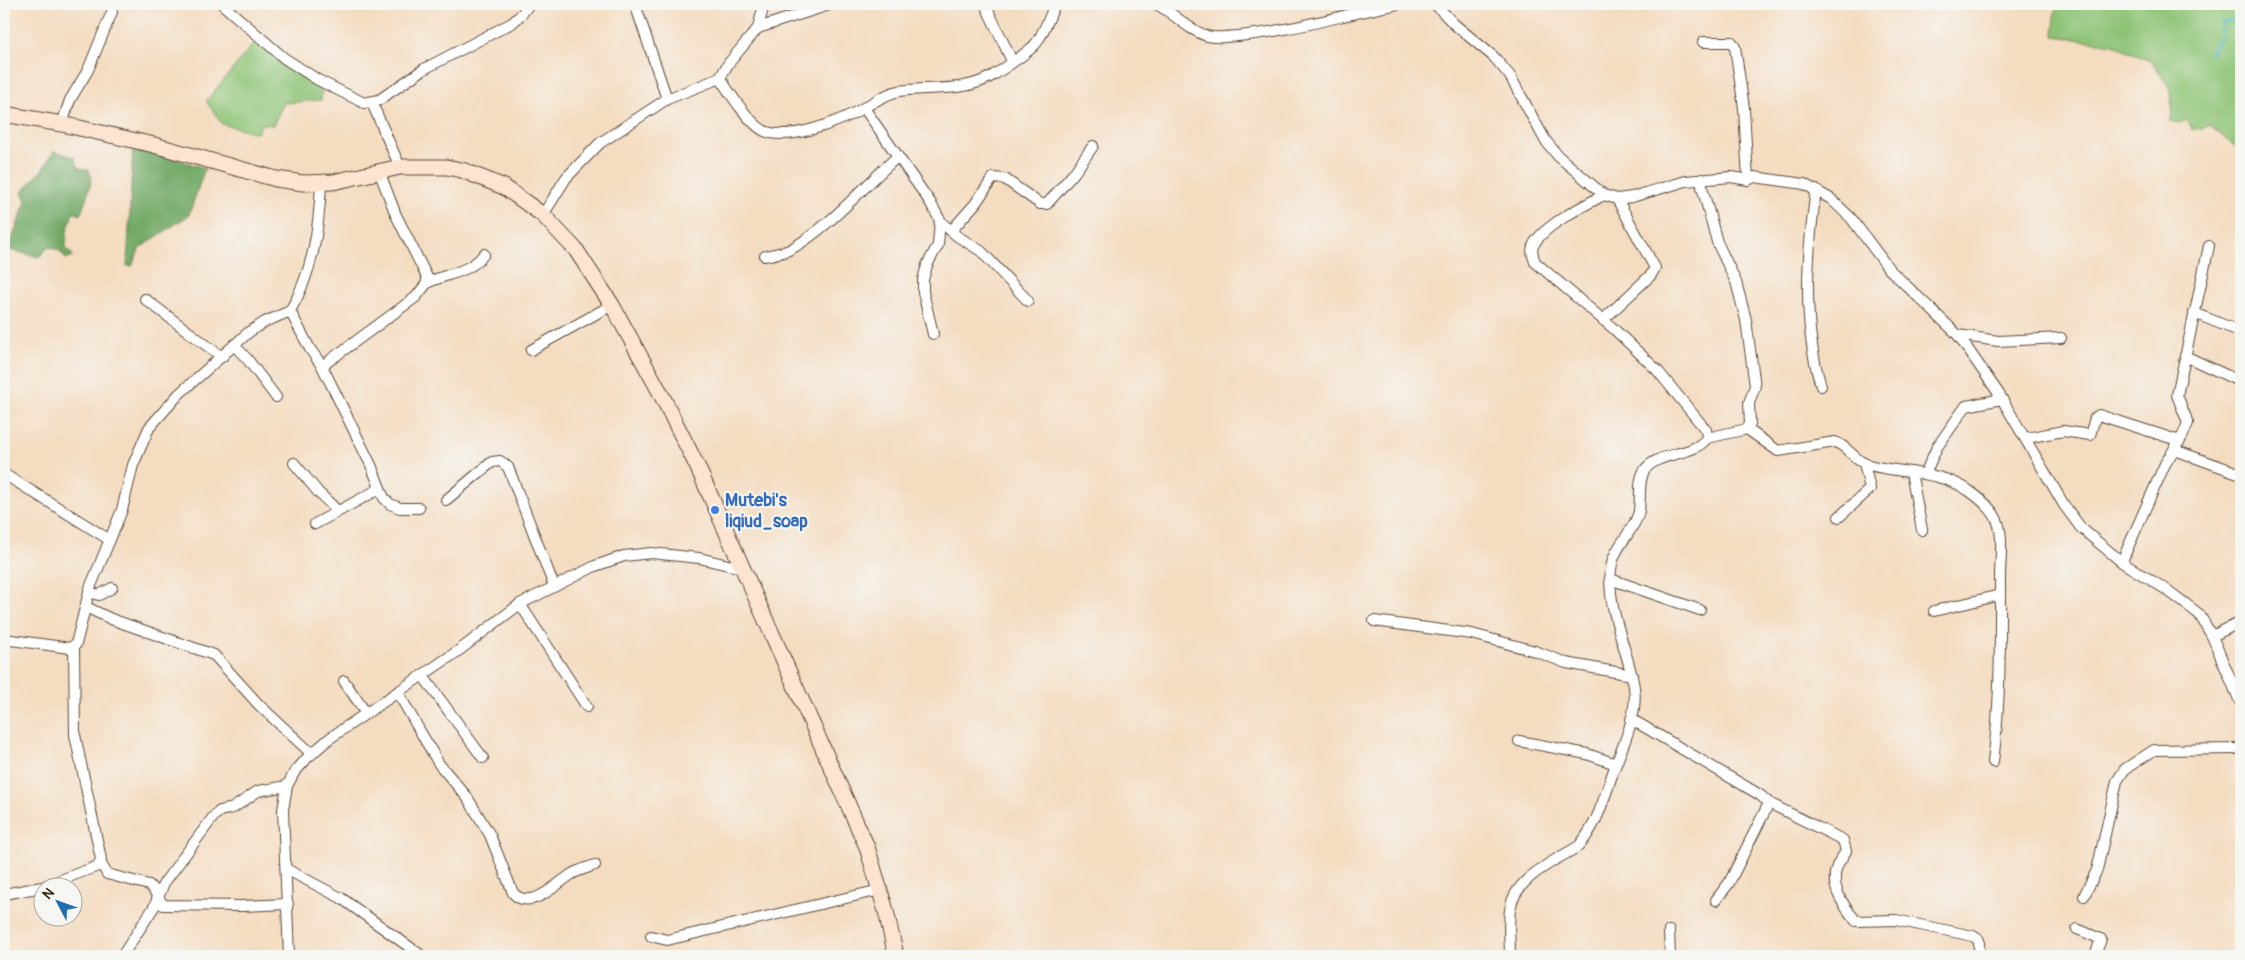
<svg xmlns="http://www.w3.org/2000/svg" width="2245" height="960" font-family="Pangolin,sans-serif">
	<rect width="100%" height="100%" fill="#f6f6f2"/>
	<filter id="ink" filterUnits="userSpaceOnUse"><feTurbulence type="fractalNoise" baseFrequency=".02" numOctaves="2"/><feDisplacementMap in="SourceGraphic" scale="10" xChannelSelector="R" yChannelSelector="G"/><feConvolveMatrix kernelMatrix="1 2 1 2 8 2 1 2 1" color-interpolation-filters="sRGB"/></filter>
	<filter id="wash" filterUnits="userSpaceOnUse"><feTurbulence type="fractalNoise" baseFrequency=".0096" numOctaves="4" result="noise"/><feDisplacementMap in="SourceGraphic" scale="20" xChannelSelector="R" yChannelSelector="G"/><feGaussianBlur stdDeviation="1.12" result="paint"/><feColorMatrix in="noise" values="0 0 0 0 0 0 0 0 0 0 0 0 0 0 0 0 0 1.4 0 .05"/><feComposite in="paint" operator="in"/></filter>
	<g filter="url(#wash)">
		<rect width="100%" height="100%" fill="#f4dcc0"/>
		<g fill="#8dc375" stroke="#64764a">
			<polygon points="2060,4 2241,4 2241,144 2235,146 2210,126 2192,130 2188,120 2178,123 2169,121 2173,112 2169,87 2152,62 2113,44 2054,36 2055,12"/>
			<polygon points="255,42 322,91 321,100 284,103 273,125 262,124 257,133 222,124 206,101"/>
		</g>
		<g fill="#72a966" stroke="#566a42">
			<polygon points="133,146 205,168 189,215 140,248 132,266 127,266"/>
			<polygon points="54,151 74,157 79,168 89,170 92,179 81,215 73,212 67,232 66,247 73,256 66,259 59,250 49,247 39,257 8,250 26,201 22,192 42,170"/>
		</g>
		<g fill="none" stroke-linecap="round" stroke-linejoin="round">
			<polyline stroke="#4cbbc1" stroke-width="2.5" points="2210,53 2220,37 2222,23 2235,19 2241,12"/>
		</g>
	</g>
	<g filter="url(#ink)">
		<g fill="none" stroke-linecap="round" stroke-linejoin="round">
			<g stroke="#574536" stroke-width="12">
				<g id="street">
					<polyline points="222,4 284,58 318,80 364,103 379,100 424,69 512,23 521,15 529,4"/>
					<polyline points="635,4 667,99"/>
					<polyline points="985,4 1012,61"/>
					<path d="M1156,4C1174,13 1188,30 1207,36C1217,39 1228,36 1238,36C1292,31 1345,14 1398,4"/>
					<polyline points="1435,4 1454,24 1494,57 1510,76 1545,140 1558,156 1604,195 1617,199 1632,197 1686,181 1731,177 1748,180 1754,177 1804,184 1831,199 1851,218 1889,269 1958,335 1999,394 2064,505 2081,528 2123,563 2167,590 2199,614 2212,636 2241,704"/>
					<polyline points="758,28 832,4"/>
					<polyline points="1703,42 1732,42 1735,47 1744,108 1748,180"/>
					<path d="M720,78C729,92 751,127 767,132C791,140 836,123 858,111C872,104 883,94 899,91C930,86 963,93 992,76C1002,70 1032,50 1037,42C1045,30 1050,16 1055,4"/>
					<polyline points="372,103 400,167"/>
					<polyline points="864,108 930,202 941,222 957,236 981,251 1028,301"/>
					<polyline points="62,124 70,100 88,70 112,12"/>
					<polyline points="1702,179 1702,187 1717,242 1736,282 1746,320 1755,386 1749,403 1750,424 1747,429 1707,438"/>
					<path d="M1816,190C1807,254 1802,323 1821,386"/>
					<polyline points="543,215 566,178 600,143 667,99 720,78 728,64 758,28 764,4"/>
					<polyline points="951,231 975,204 993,178 1005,179 1040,204 1047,204 1074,173 1093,146"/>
					<path d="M765,256C773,254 784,253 791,249C831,226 863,187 897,157"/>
					<path d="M427,283C447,273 470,273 484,254"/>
					<polyline points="145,299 222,357"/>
					<polyline points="290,311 310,349 322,366 371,465 384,498 390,504 400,508 419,508"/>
					<polyline points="2194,313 2241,332"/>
					<polyline points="1603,320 1651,275 1655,268 1617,199"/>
					<polyline points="933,334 923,292 923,280 927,265 938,245 940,220"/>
					<polyline points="1958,335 1998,341 2061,338"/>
					<polyline points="234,345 248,360 276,397"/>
					<polyline points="531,350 612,305"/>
					<polyline points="2185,356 2241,382"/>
					<polyline points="322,366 416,297 427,283 427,277 396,215 379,171"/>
					<path d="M1747,429L1778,451L1835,442C1848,446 1855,462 1869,465C1902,474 1938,470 1968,490C1978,497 1992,508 1997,520C2004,535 2000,560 2000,576C2000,639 2001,700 1993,762"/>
					<polyline points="2026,438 2063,431 2090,435 2095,418 2099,415 2180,441"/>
					<polyline points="2174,450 2241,474"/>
					<polyline points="294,463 318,492 338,511"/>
					<polyline points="1911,472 1922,530"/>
					<polyline points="4,474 110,540"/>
					<polyline points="1925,474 1937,447 1966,406 2002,399"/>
					<polyline points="446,500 492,462 500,461 508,467 554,586"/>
					<polyline points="1839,517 1870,489 1864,463"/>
					<polyline points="315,524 379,489"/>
					<polyline points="2122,561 2165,464 2183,435 2188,423 2177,395 2209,246"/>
					<polyline points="1610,579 1700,610"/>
					<polyline points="89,592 99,595 112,588"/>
					<polyline points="520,604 587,707"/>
					<polyline points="86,607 111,619 214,655 259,705 312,754"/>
					<polyline points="1934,611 2000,595"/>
					<polyline points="1374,621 1472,634 1535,651 1566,663 1632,675"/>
					<polyline points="2212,636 2241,622"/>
					<path d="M4,639L70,648L76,644L90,588L122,510L133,465L149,428L179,394L249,332L265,322L290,311C313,272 319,229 321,184"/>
					<polyline points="423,676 483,758"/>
					<polyline points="344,681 366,713"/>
					<path d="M398,693L439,764L467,797L490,835L513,893C531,912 556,884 572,874C579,870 587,868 595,865"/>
					<path d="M1631,719L1760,795L1769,803L1843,840L1846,851C1844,855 1840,860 1838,864C1828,885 1843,905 1856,921L1896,920L1973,936L1979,940V956"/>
					<polyline points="1519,741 1587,754 1616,764"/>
					<polyline points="100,862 107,874 149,885 153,889 163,905 242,906 288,904"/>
					<polyline points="286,869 341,898 422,956"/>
					<polyline points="4,894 42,887 98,866 101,859 75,735 74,646"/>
					<polyline points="2084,896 2097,870 2117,781 2125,769 2154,750 2241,749"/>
					<polyline points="1716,900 1729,883 1769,803"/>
					<polyline points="2077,929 2101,939 2095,956"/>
					<polyline points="1669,931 1670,956"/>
					<polyline points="651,936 667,940 880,890"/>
					<polyline points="122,956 154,907 164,883 214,816 220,811 233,808 258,791 287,786"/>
					<polyline points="289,956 283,810 287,786 294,773 308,757 330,738 461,649 520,604 595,566 624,556 651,553 699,558 741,568"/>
					<path d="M1510,956C1510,941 1508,925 1510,910C1514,878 1555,861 1579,846C1600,821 1605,793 1616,764C1625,741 1638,712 1634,687C1628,649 1606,609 1611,569C1613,548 1631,535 1638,515C1642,502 1637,483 1644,471C1657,451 1693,457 1707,438L1706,430L1701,424L1657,370L1614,329L1535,262C1533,256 1531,252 1533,246C1542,226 1585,205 1604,195"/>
				</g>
			</g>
			<g stroke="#574536" stroke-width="17">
				<polyline id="secondary" points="4,114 62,124 154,145 276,179 303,183 333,182 400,167 446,167 462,170 504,187 543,215 576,250 612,305 661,394 698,468 867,847 886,911 896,956"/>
			</g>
			<use href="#street" stroke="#fff" stroke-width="10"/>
			<use href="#secondary" stroke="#fde4d1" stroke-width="15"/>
		</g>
	</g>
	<circle fill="#3f7fe0" stroke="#f6f6f2" stroke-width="2" cx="715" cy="510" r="5"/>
	<g text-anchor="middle" stroke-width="4" stroke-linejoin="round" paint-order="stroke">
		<g font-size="18" font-weight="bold" fill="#366cbe" stroke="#f6f6f2" text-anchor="start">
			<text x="725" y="506">Mutebi's<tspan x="725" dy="21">liqiud_soap</tspan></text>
		</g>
	</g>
	<rect width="2245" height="960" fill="none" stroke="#f6f6f2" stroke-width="20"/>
	<g transform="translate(58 902) rotate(311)"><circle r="24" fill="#f6f6f2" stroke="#aba49d"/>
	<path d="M0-4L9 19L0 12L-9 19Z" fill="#1f6fb2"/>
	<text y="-8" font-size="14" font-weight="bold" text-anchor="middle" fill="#3b2a1e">N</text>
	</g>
</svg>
